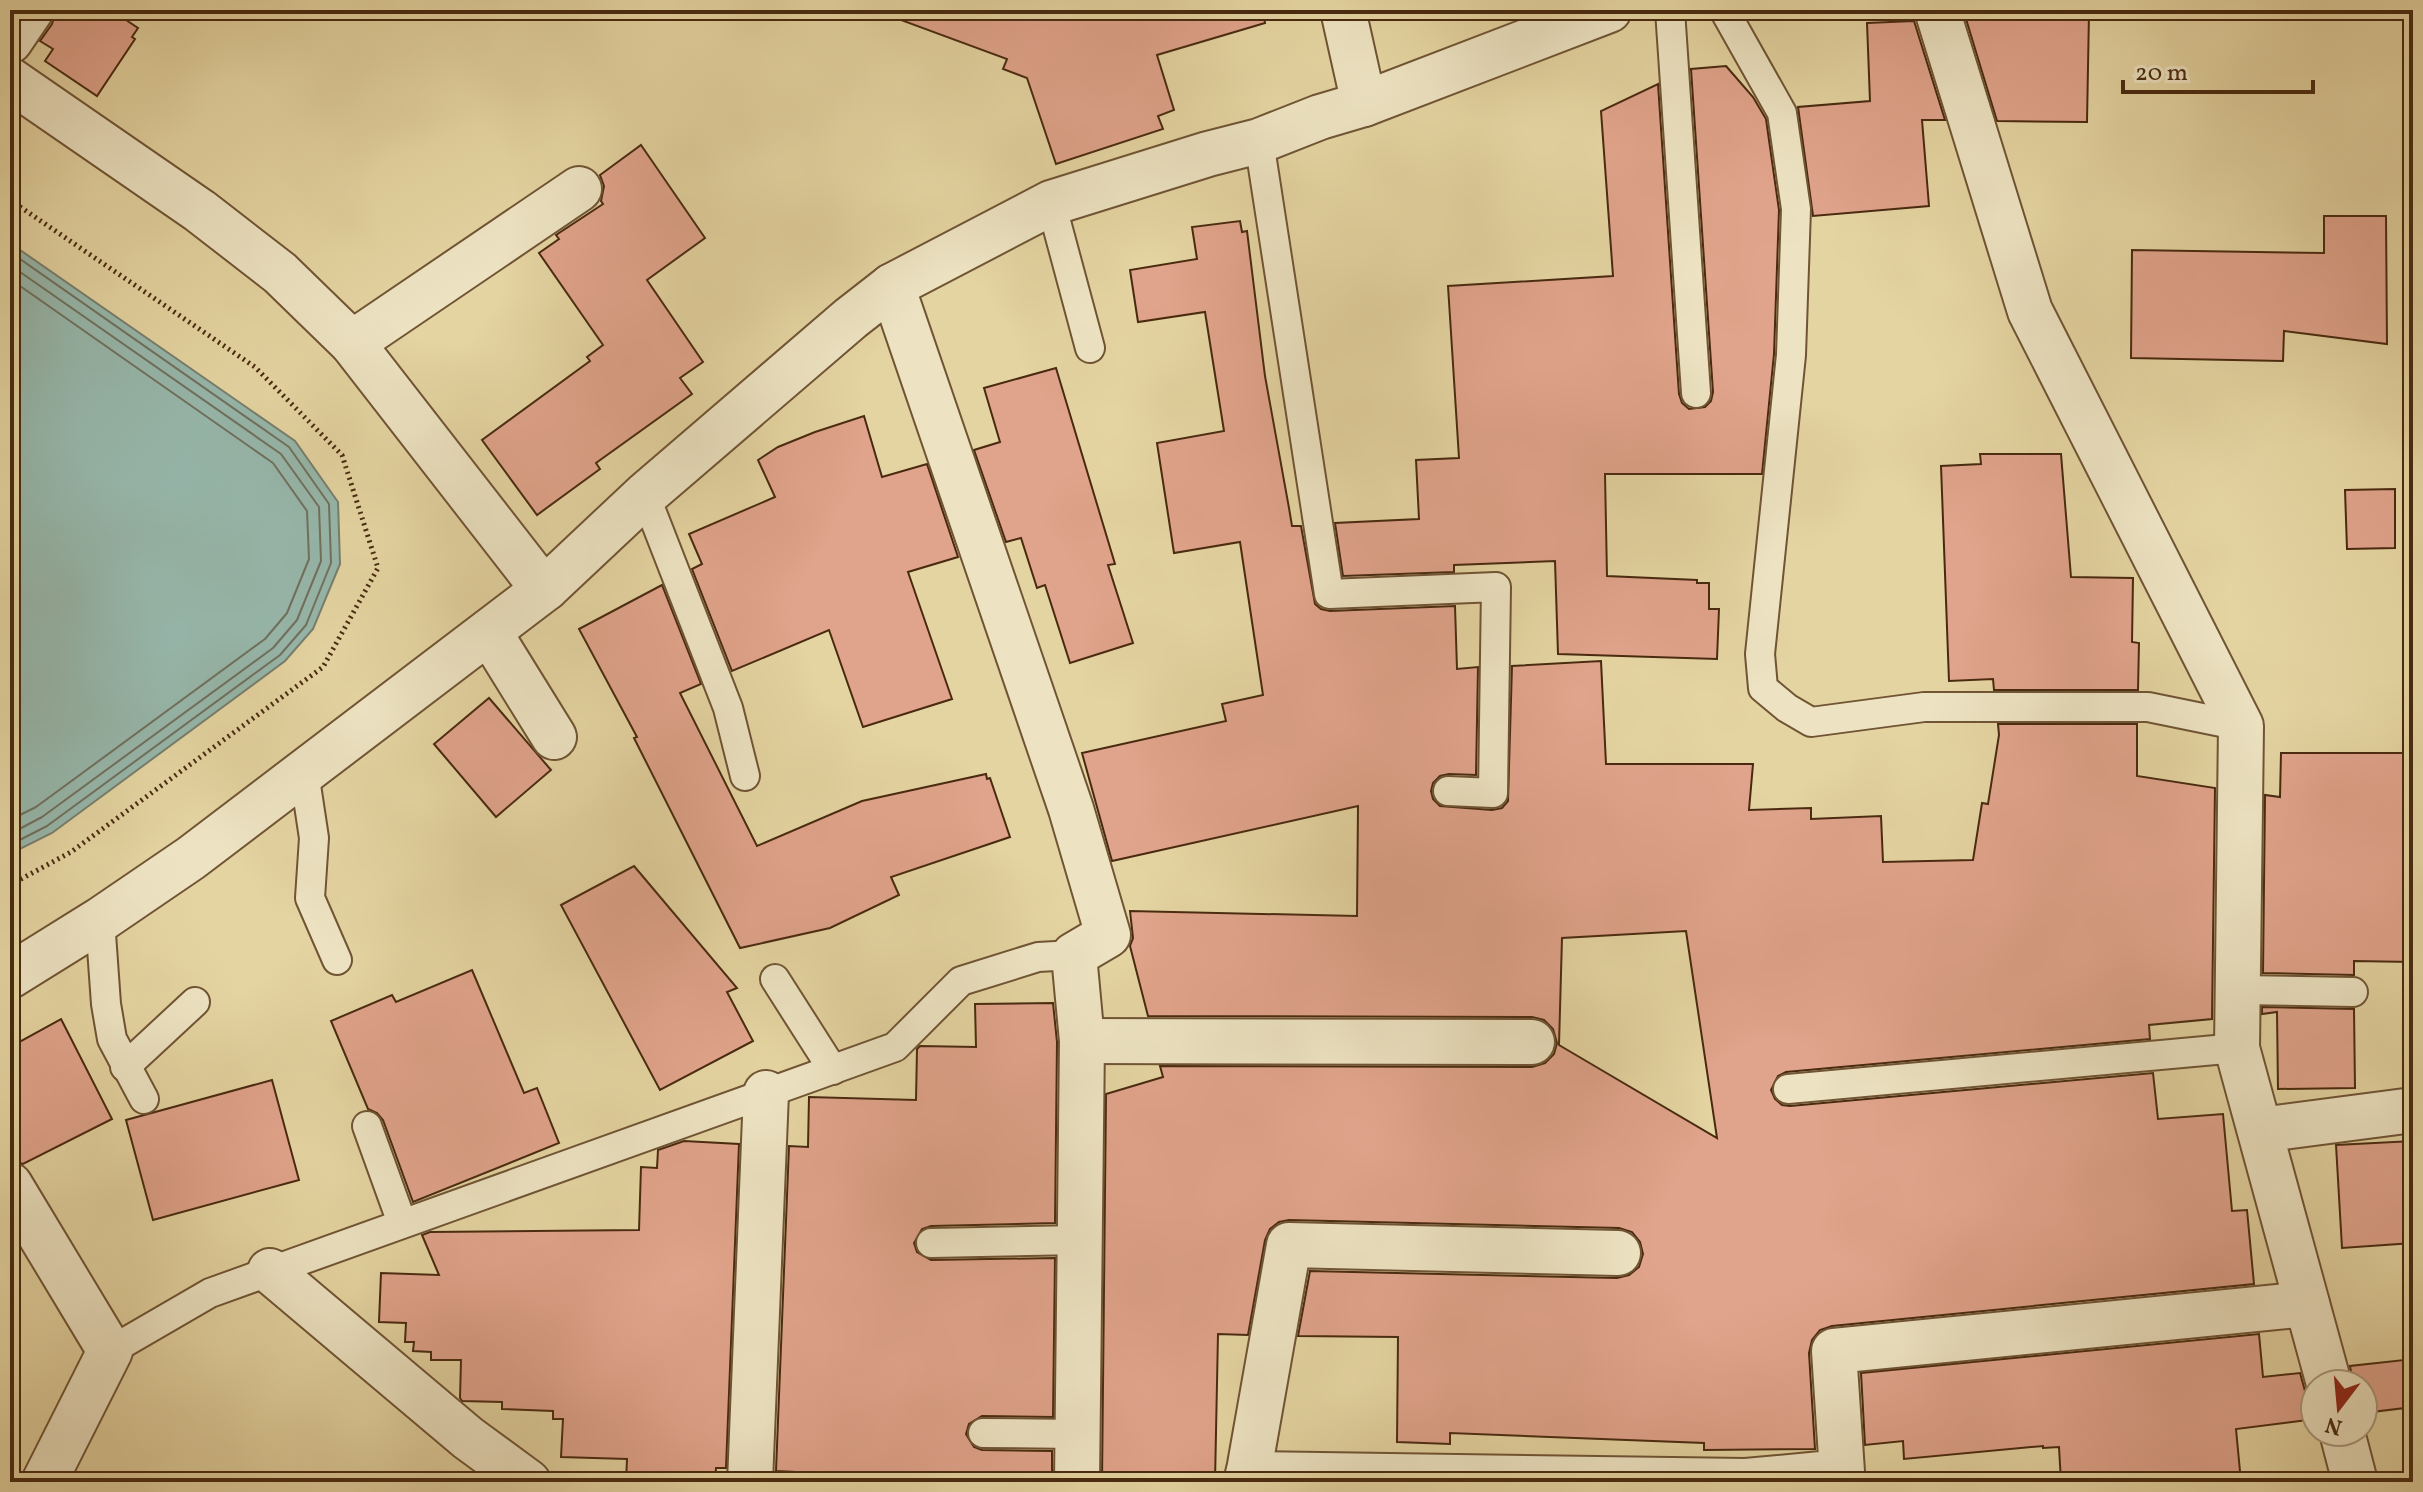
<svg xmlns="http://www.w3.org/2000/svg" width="2423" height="1492" font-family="Vollkorn,serif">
	<rect width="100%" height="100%" fill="#e4d4a1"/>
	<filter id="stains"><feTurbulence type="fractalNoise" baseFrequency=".0025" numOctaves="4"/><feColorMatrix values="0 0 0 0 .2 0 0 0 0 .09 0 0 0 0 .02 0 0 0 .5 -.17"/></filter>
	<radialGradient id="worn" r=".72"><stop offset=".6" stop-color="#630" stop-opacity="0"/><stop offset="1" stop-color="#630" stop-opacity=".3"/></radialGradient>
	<polygon fill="#96b7ab" stroke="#777f6d" stroke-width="2" points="10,243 295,441 338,502 340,564 313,629 285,661 52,833 10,854"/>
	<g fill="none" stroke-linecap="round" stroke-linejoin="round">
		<g stroke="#70705e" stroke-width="2">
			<polyline points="10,252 289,447 329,504 331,563 306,625 280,655 47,826 10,845"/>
			<polyline points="10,265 281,454 319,507 321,561 297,620 273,648 42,817 10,834"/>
			<polyline points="10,279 273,463 307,511 309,559 287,613 265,639 36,807 10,820"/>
		</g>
	</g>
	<g fill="#e0a38b" stroke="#492a10" stroke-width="2" fill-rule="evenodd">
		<polygon points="56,10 111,10 138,28 132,37 135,39 97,96 45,61 53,49 40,41 52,24"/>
		<polygon points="892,10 1263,10 1265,23 1157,55 1174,110 1158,116 1163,129 1056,164 1027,78 1003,69 1007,59 890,16"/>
		<polygon points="1979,12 2089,13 2087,122 1997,121 1966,19 1981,18"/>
		<polygon points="1914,21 1945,120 1922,120 1929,206 1813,216 1798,107 1870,101 1867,23"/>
		<polygon points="1726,66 1753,97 1766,119 1779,210 1774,354 1762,474 1605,474 1607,576 1697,580 1697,583 1709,583 1709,609 1719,609 1717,659 1558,654 1555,561 1454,565 1454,572 1343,576 1335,523 1419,519 1416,460 1459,458 1448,286 1613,276 1601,111 1658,84 1679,394 1682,403 1689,409 1705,407 1711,401 1713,392 1691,69"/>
		<polygon points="641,145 705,238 647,280 703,362 680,378 692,394 596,463 600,469 537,515 482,440 590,361 587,357 603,345 539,253 559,239 556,235 603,204 601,201 604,186 600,175"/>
		<polygon points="2324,216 2386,216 2387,344 2284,331 2283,361 2131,358 2132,250 2324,253"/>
		<path d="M1240,221L1242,232L1247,231L1265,376L1289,508L1292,526H1301L1315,604L1321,609L1330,611L1455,606L1457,669L1478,667L1476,775L1449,774L1440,776L1433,783L1431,791L1433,799L1440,806L1492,810L1502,808L1508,801L1512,666L1601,661L1606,764H1753L1749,810L1811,808V819L1881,816L1883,862L1973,860L1982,803L1988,804L1999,735L1998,724H2137V776L2215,788L2212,1019L2149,1025L2150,1039L1786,1072L1778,1076L1771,1090L1775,1099L1782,1105L1790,1106L2153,1073L2158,1119L2223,1114L2232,1211L2247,1210L2254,1284L1832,1326L1820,1330L1812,1340L1809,1353L1815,1449L1704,1450V1443L1450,1433V1444L1397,1442L1398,1337L1298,1336L1310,1271L1617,1278L1629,1275L1639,1267L1643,1254L1640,1242L1632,1232L1619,1228L1289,1220L1279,1222L1270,1229L1265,1240L1248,1335L1218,1334L1215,1482H1102L1106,1094L1163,1077L1160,1066L1532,1067L1545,1063L1554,1054L1557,1043L1553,1029L1544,1020L1532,1017L1148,1016L1130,946L1133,938L1130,911L1357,916L1358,806L1112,861L1082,753L1226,721L1222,704L1263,695L1240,542L1174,553L1157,443L1224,431L1205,312L1138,322L1130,270L1197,259L1192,227ZM1686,931L1717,1138L1559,1045L1562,938Z"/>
		<polygon points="1056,368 1115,564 1108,565 1133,643 1070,663 1045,585 1037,588 1021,538 1006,542 974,450 1000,442 984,388"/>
		<polygon points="864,416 882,477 927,464 958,557 908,572 952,699 863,727 829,630 732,671 692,569 702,564 689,534 775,497 758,460 778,447 815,432"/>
		<polygon points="1980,454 2061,454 2071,577 2133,578 2132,642 2139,643 2138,690 1994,690 1993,679 1949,681 1941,466 1981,464"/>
		<polygon points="2395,489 2395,548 2347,549 2345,490"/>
		<polygon points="662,585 701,684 680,693 757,846 862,801 986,774 987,779 990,778 1010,837 891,877 899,895 830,928 740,948 634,738 637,737 579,629"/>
		<polygon points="489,698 551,770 496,817 434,744"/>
		<polygon points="2281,753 2413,753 2413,962 2354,961 2354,975 2263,973 2265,795 2280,797"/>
		<polygon points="634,866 737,988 727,992 753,1041 660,1090 561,905"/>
		<polygon points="472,970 524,1093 537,1088 559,1143 413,1202 383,1120 377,1113 368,1109 331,1021 392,995 396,1002"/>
		<polygon points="1053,1003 1057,1042 1055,1223 931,1226 922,1229 914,1243 917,1252 931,1260 1055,1258 1053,1417 982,1416 969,1424 966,1434 974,1447 982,1450 1052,1451 1052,1482 896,1482 896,1477 776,1471 789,1146 808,1147 809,1097 916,1100 917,1049 920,1046 976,1047 975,1004"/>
		<polygon points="2262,1007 2354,1009 2355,1088 2278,1089 2277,1012 2262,1014"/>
		<polygon points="61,1019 112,1119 23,1164 10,1160 10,1047"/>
		<polygon points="272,1080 299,1180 153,1220 126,1120"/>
		<polygon points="684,1141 739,1144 726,1468 716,1468 715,1482 626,1482 627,1459 561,1457 563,1419 553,1419 553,1411 502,1409 502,1402 462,1401 460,1398 461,1360 431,1360 431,1352 413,1351 414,1342 405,1342 406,1323 379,1322 381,1273 439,1275 422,1235 430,1232 639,1230 641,1167 657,1168 658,1150"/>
		<polygon points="2413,1141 2413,1243 2342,1248 2336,1145"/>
		<polygon points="2259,1334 2263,1377 2300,1373 2305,1391 2315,1404 2315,1419 2236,1429 2241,1482 2061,1482 2059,1447 2043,1448 2043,1446 1904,1459 1903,1441 1865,1445 1861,1373"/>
		<polygon points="2413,1359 2413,1407 2363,1413 2363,1384 2353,1384 2350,1366"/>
	</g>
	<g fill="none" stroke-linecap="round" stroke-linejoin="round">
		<g stroke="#705434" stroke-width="32">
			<g id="service">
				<polyline points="1670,10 1696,393"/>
				<polyline points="1724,10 1782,113 1796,209 1791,355 1760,654 1763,688 1787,708 1811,722 1924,707 2148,707 2241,726"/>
				<polyline points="1259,141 1329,594 1496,587 1493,793 1448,791"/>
				<polyline points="1051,203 1090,348"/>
				<polyline points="645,495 728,708 745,776"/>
				<polyline points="304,772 314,838 310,898 337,960"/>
				<polyline points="100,920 106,1004 112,1039 144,1099"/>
				<polyline points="775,979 833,1070"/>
				<polyline points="2238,990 2353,992"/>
				<polyline points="125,1067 195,1002"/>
				<polyline points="1788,1089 2237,1048"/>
				<polyline points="367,1126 402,1223"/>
				<polyline points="931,1243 1079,1240"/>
				<polyline points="110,1351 210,1293 895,1047 961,981 1038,957 1074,955"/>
				<polyline points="983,1433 1077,1434"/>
			</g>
		</g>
		<g stroke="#705434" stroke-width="48">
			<g id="minor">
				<polyline points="1343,10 1364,104"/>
				<polyline points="1937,10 2030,311 2241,726 2237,1048 2329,1384"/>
				<polyline points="10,41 31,10"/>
				<polyline points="10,80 200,211 280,273 352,343 534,577 546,588"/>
				<polyline points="892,286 1071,809 1108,935 1074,955 1082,1041 1077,1482"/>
				<polyline points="352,343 579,189"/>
				<polyline points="489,632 554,737"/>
				<polyline points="10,976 100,920 191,858 546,588 645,495 851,318 892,286 1051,203 1208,154 1259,141 1320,117 1364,104 1609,10"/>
				<polyline points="1082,1041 1532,1042"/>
				<polyline points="2260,1130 2413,1110"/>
				<polyline points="10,1185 110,1351 44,1482"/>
				<polyline points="270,1271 468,1438 528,1482"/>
				<polyline points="2342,1432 2355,1482"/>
				<polyline points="1248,1474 1746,1481 1842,1472 1834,1351 2307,1304"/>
				<polyline points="750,1482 766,1093"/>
				<polyline points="1247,1482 1289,1245 1618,1253"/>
			</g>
		</g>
		<polyline stroke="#492a10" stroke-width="5" stroke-dasharray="2 4" stroke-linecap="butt" points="10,200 255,367 342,455 378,568 323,667 71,852 10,885"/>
		<use href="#service" stroke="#ede3c2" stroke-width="28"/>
		<use href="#minor" stroke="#ede3c2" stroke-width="44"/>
	</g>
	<rect width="2423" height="1492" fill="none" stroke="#e4d4a1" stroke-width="40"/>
	<rect x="12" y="12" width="2399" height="1468" fill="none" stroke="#492a10" stroke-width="4"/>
	<rect x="20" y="20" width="2383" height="1452" fill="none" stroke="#492a10" stroke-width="2"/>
	<g transform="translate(2339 1408) rotate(196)"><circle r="38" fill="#ede3c2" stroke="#ab997b" stroke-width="2"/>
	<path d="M0-6L14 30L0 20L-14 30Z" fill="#8f2418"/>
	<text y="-12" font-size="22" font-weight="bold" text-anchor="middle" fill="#492a10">N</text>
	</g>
	<path d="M2123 80v12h190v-12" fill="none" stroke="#492a10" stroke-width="4"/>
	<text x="2135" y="80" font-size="24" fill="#492a10" stroke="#ede3c2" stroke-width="6" paint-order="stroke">20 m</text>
	<rect width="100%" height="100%" filter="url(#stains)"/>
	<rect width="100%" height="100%" fill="url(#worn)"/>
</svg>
